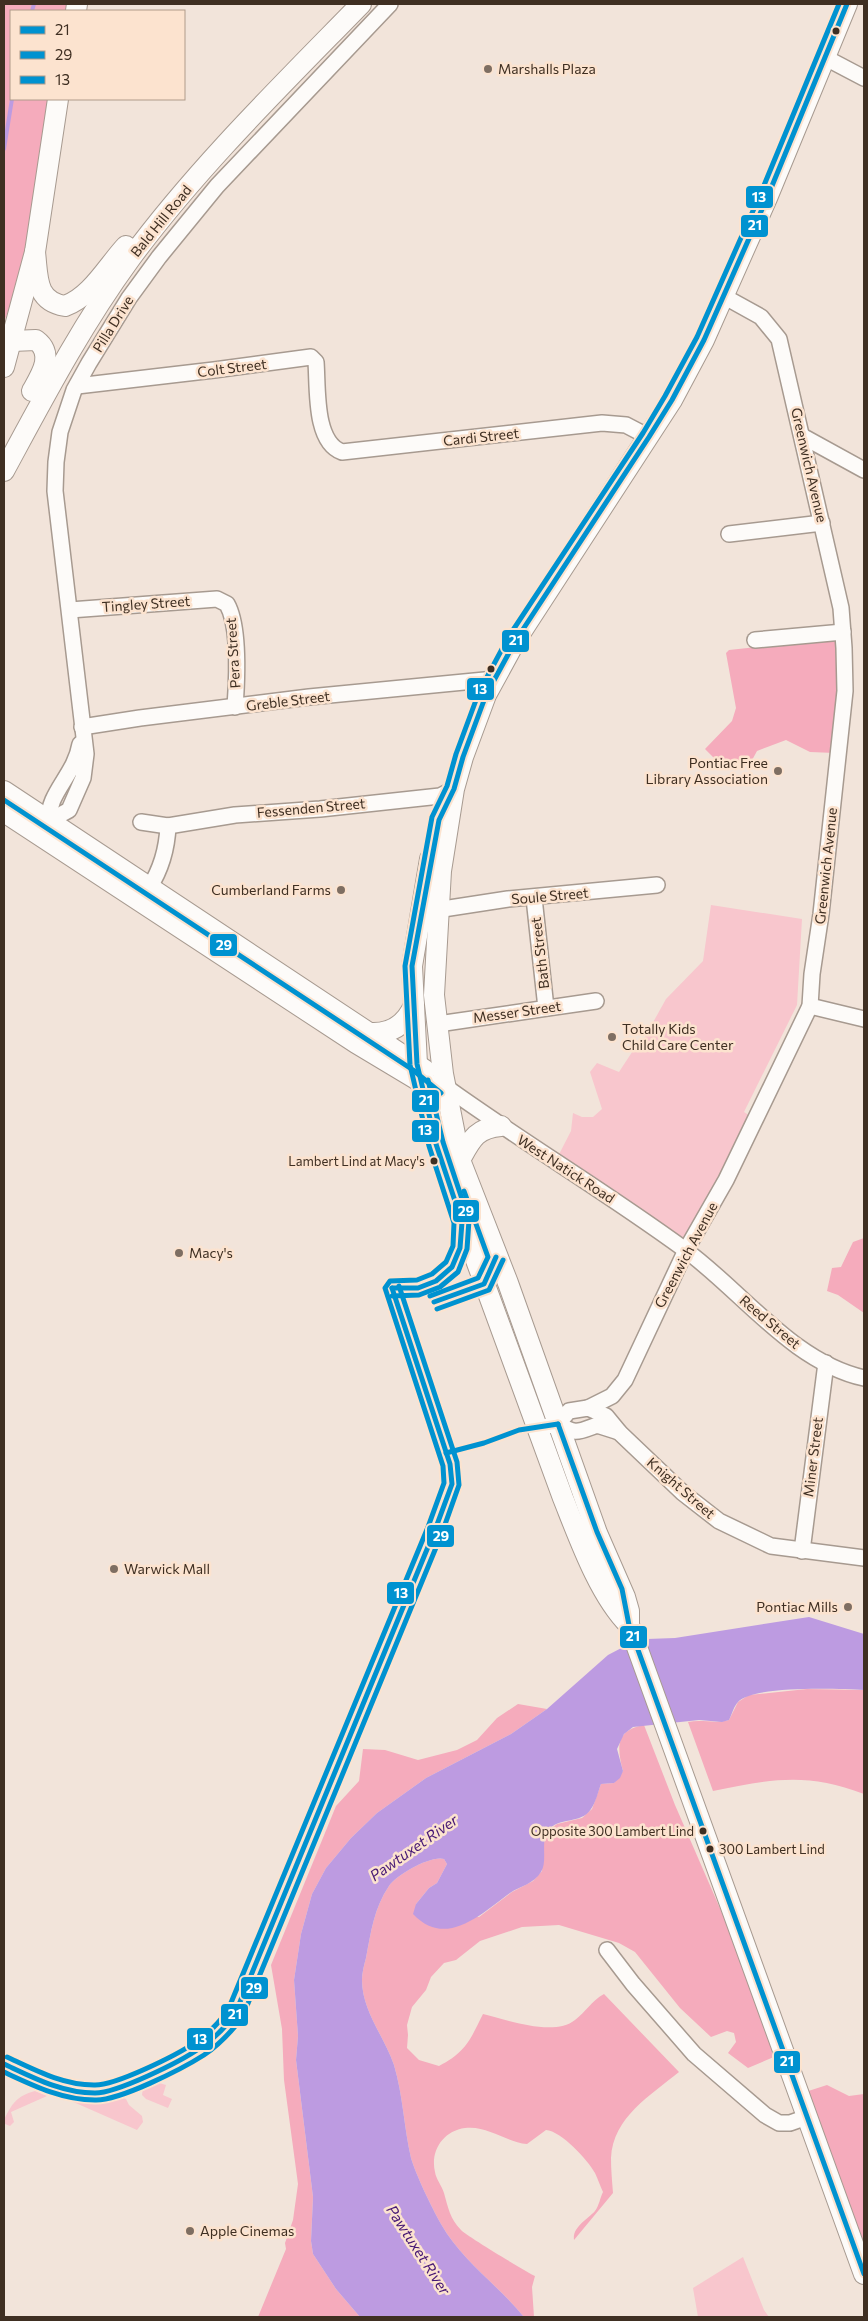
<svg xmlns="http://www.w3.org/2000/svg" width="868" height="2321" font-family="Commissioner,sans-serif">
	<rect width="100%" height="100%" fill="#f2e4da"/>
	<g fill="#f8c6cd">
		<polygon points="711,905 802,919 797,1005 744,1112 755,1119 687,1249 553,1166 571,1131 573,1113 582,1117 593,1117 602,1109 590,1072 597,1063 619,1072 638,1043 641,1044 666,999 703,961"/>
		<polygon points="152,2081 166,2085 163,2095 172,2099 168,2108 146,2099 142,2095 143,2087"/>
		<path d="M35,2091L47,2096L11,2112L14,2122L10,2126L5,2124L4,2120C12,2104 16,2096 35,2091Z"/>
		<polygon points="53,2093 79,2100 119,2096 126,2099 129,2105 142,2116 143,2122 137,2130"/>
		<polygon points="743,2257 764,2310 769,2317 698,2317 693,2288"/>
	</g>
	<g fill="#f5abbc">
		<polygon points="4,4 77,4 76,11 11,11 11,99 58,99 31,249 4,322"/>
		<polygon points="844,638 835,753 810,752 786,740 757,751 751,762 733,760 716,766 717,761 705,749 732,721 736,708 726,653 729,650"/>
		<polygon points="864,1238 864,1313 838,1295 827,1291 832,1268 841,1267 853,1242"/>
		<path d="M807,1689L864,1690V1794C807,1772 771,1779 713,1791L688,1722C702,1719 716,1724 729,1720L738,1702L749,1695Z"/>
		<polygon points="518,1704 547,1709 511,1734 426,1778 377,1813 351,1838 326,1868 312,1894 301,1934 294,1980 298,2036 296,2060 313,2197 311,2241 313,2254 336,2289 360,2317 258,2317 286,2249 285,2243 293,2220 298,2184 284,2080 282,2029 271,1965 336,1806 359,1781 363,1749 385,1750 418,1760 457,1750 477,1740 497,1718"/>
		<path d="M644,1725L675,1805L776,2037V2056L748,2068L728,2053L736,2042L734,2033L727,2031L711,2037L680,2008L635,1952L619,1943L559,1925L522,1927L480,1941L456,1960L444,1963L431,1977L426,1990L412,2007L407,2025L408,2035L407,2048L419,2060L439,2066C466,2052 470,2040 483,2014C507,2020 554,2037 575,2020C586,2012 591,2001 604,1994L679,2072C651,2095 613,2117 611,2158C611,2169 612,2181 613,2193L574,2240C572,2227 588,2219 595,2211C599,2206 600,2198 603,2192C600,2186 598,2179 595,2173C588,2160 561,2131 546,2130L527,2144C506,2142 487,2125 465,2128C443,2131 430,2151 435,2172C436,2179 442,2186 444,2193C448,2207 450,2219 461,2230C465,2235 530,2274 535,2276L532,2287L534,2317H524C498,2285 462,2261 441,2224C432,2208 416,2175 411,2158C404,2128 403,2095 394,2065C384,2036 362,2011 362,1980C362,1973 364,1965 366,1958C371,1932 374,1908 389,1886C396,1875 431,1855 444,1859L447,1864L437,1883L429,1888L416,1904L479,1917L512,1892L533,1881L542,1871L543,1847L547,1831L557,1824L582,1818L592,1809L601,1784L614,1783L623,1771C617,1748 615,1730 644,1725Z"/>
		<polygon points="827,2085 849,2096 864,2094 864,2279 799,2094"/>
	</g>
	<path fill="#bd9be1" d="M809,1617L864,1634V1690C840,1689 753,1685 738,1702C734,1706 732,1714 729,1720L722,1722L699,1720L633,1727L624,1734L617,1749L623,1771L620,1778L614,1783L601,1784C598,1792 596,1802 591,1809C581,1825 558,1816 548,1831C540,1842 548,1861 541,1872C534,1884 520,1886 510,1893C481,1914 446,1949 413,1914L416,1904L429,1888L437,1883L447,1864L444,1859C431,1855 396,1875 389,1886C374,1908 371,1932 366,1958C364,1965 362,1973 362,1980C362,2011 384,2036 394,2065C403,2095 404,2128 411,2158C416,2175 432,2208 441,2224C462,2261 498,2285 524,2317H360L336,2289L313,2254L311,2241L313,2197L296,2060L298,2036L294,1980L301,1934L312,1894L326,1868L351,1838L377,1813L426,1778L511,1734L547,1709L608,1655L629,1644L647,1639L675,1638Z"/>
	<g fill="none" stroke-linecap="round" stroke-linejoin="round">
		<g stroke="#bd9be1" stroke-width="4">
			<polyline points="32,11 34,4"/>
			<polyline points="4,149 12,99"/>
		</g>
		<g stroke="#a79a90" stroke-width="18">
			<g id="minor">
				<polyline points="824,57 864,78"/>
				<path d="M77,386L214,370L311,357L316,362C318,388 314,442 342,452L602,423L626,425L649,437"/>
				<polyline points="802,436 864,470"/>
				<polyline points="729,534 822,523"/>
				<path d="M70,610L217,599L227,604C240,627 237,680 235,707"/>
				<polyline points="755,640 843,632"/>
				<polyline points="82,727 140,718 309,697 495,679"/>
				<path d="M49,821C47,793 75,775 80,744"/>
				<polyline points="141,822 168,826 235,815 320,809 440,796 454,789"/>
				<polyline points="45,828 49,821 69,810 83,778 86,754 55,491 56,462 60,432 74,390 89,363 129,298 159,257 217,186 390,4"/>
				<path d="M149,888C162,868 167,849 168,826"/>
				<polyline points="534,898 546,1008"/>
				<polyline points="443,909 508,899 657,885"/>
				<polyline points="810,1006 864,1019"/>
				<polyline points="438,1024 596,1001"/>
				<path d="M446,1087C524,1143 606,1192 684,1249C741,1290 792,1362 864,1378"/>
				<polyline points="588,1408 612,1396 625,1380 686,1250 726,1180 810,1006 812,974 821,914 845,691 844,648 841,608 779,339 761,317 725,297"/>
				<path d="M558,1424C576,1435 578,1432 597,1425L619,1432"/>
				<polyline points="538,1428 558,1424 569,1411 588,1408 606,1416 620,1433 683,1493 719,1521 771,1546 864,1558"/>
				<polyline points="802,1551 826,1363"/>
				<polyline points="607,1950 633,1984 694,2054 765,2115 779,2123 790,2123 807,2117"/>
			</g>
		</g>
		<g stroke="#a79a90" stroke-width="22">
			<g id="major">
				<polyline points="847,4 767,198 704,340 672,400 516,640 486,695 463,757 454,789 441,871 434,995 443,1074 460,1160 508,1283 597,1533 625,1597 629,1611 629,1625 864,2274"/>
				<polyline points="76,11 77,4"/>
				<path d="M35,252C38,277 35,301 65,306C91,297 108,265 126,246"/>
				<path d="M12,341L36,340C55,354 41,375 32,391"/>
				<polyline points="4,367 35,252 58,99"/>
				<path d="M4,471C43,399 81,326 130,259C198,167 281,86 361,4"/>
				<polyline points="4,791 425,1070"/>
				<polyline points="4,812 356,1043 421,1082 427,1083"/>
				<path d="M430,859L412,966L417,1064L421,1082L436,1144L462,1222L563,1498C579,1538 599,1595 629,1625"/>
				<path d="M371,1033C392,1034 406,1024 414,1005"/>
				<path d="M460,1160C471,1140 476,1128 501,1126"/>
			</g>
		</g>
		<use href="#minor" stroke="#fdfbf9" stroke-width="15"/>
		<use href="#major" stroke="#fdfbf9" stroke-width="20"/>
		<g stroke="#fce3cf" stroke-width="9">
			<g id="bus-1">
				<polyline points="392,1288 418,1288 436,1281 452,1267 460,1248 462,1222 436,1144 417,1064 412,966 439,820 454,789 463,757 486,695 516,640 649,437 672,400 704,340 767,198 847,4"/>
				<polyline points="434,1302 484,1284 496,1257"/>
				<polyline points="558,1424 597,1532 622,1589 629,1625 864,2274"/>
				<polyline points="446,1453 484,1443 519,1430 558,1424"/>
				<path d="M4,2064C32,2077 62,2093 95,2093C117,2093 180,2062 200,2048C214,2039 225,2028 235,2014L435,1530L452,1484L450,1464L392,1288"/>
			</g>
		</g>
		<g stroke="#fce3cf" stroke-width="9">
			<g id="bus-2">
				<polyline points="4,800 413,1070 441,1093"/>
				<polyline points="392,1296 419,1295 440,1287 458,1272 467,1249 469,1220 443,1142 428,1080"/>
				<polyline points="437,1309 489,1290 503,1260"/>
				<path d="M4,2072C32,2085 62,2100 95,2100C119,2101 182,2069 204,2055C219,2045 231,2032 242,2018L442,1533L459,1485L457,1462L399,1286"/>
			</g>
		</g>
		<g stroke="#fce3cf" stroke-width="9">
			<g id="bus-3">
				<polyline points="430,1296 478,1278 488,1257 464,1191"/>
				<path d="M7,2057C35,2070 63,2085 94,2085C115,2086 177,2055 196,2042C209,2033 219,2023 228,2010L428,1527L444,1483L443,1466L385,1288L390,1281L417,1280L432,1274L446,1262L453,1246L454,1223L429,1146L410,1065L405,966L432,817L447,786L456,754L479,692L509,636L643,433L665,396L697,337L760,195L839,4"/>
			</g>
		</g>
		<use href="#bus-1" stroke="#0092d0" stroke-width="5"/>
		<use href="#bus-2" stroke="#0092d0" stroke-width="5"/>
		<use href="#bus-3" stroke="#0092d0" stroke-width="5"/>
	</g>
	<g fill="#3f2f22" stroke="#fce3cf" stroke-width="2">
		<circle cx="836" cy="31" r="4.5"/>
		<circle cx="491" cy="669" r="4.5"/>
		<circle cx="434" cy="1161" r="4.5"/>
		<circle cx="703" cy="1831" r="4.5"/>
		<circle cx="710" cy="1849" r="4.5"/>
	</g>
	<g fill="#7e6e62" stroke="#fce3cf" stroke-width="2">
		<circle cx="488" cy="69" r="5"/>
		<circle cx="778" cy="771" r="5"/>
		<circle cx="341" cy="890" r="5"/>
		<circle cx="612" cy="1037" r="5"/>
		<circle cx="179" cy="1253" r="5"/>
		<circle cx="114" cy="1569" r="5"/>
		<circle cx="848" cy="1607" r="5"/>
		<circle cx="190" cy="2231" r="5"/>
	</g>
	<g text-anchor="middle" stroke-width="5" stroke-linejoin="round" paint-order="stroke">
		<g font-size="13" fill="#3f2f22" stroke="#fce3cf" text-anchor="end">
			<text x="425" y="1166">Lambert Lind at Macy's</text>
			<text x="694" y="1836">Opposite 300 Lambert Lind</text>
			<text x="719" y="1854" text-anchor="start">300 Lambert Lind</text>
		</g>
		<g font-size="14" fill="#3f2f22" stroke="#fce3cf" text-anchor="start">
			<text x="498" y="74">Marshalls Plaza</text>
			<text x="768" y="768" text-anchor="end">Pontiac Free<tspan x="768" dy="16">Library Association</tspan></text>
			<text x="331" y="895" text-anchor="end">Cumberland Farms</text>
			<text x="622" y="1034">Totally Kids<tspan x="622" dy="16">Child Care Center</tspan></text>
			<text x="189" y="1258">Macy's</text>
			<text x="124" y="1574">Warwick Mall</text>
			<text x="838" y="1612" text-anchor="end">Pontiac Mills</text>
			<text x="200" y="2236">Apple Cinemas</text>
		</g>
		<g font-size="14" fill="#3f2f22" stroke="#fce3cf">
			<text transform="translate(161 221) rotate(-51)" y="5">Bald Hill Road</text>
			<text transform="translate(113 324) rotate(-58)" y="5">Pilla Drive</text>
			<text transform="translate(232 368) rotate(-7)" y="5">Colt Street</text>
			<text transform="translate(481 437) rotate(-6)" y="5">Cardi Street</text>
			<text transform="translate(809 465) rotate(77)" y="5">Greenwich Avenue</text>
			<text transform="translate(146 604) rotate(-4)" y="5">Tingley Street</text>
			<text transform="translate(233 653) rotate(-94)" y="5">Pera Street</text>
			<text transform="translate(288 701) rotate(-7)" y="5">Greble Street</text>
			<text transform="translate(311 808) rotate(-5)" y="5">Fessenden Street</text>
			<text transform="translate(826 866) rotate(-84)" y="5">Greenwich Avenue</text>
			<text transform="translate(550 896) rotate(-5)" y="5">Soule Street</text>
			<text transform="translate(540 953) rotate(-97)" y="5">Bath Street</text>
			<text transform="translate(517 1012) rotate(-8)" y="5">Messer Street</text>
			<text transform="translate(566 1169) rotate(33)" y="5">West Natick Road</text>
			<text transform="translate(686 1255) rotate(-62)" y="5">Greenwich Avenue</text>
			<text transform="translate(770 1322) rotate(40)" y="5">Reed Street</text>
			<text transform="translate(813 1457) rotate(-83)" y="5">Miner Street</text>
			<text transform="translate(681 1488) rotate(41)" y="5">Knight Street</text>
		</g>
		<g font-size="15" font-style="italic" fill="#451774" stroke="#fce3cf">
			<text transform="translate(414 1848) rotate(-35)" y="5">Pawtuxet River</text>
			<text transform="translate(418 2250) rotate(57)" y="5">Pawtuxet River</text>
		</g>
	</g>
	<g stroke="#fce3cf" stroke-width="2">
		<rect x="745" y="185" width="29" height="24" rx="5" fill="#0092d0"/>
		<rect x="740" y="214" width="29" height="24" rx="5" fill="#0092d0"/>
		<rect x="501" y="629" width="29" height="24" rx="5" fill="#0092d0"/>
		<rect x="466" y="677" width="29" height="24" rx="5" fill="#0092d0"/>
		<rect x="209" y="933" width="29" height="24" rx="5" fill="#0092d0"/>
		<rect x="411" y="1089" width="29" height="24" rx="5" fill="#0092d0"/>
		<rect x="411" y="1119" width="29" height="24" rx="5" fill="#0092d0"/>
		<rect x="452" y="1199" width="28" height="24" rx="5" fill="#0092d0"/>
		<rect x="426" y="1524" width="29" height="24" rx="5" fill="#0092d0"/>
		<rect x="386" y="1581" width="29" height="24" rx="5" fill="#0092d0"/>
		<rect x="619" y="1625" width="29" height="24" rx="5" fill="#0092d0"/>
		<rect x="240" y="1976" width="29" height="24" rx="5" fill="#0092d0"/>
		<rect x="220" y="2003" width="29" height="24" rx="5" fill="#0092d0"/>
		<rect x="186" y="2027" width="28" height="24" rx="5" fill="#0092d0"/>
		<rect x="773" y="2050" width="28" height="24" rx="5" fill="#0092d0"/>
	</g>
	<g font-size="14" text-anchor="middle" font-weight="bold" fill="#fff">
		<text x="759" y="202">13</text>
		<text x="755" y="230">21</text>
		<text x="516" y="645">21</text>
		<text x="480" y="694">13</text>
		<text x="224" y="950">29</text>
		<text x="426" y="1105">21</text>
		<text x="425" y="1135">13</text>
		<text x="466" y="1216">29</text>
		<text x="441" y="1541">29</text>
		<text x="401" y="1598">13</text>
		<text x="633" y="1641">21</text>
		<text x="254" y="1993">29</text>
		<text x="235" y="2019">21</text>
		<text x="200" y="2044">13</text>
		<text x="787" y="2066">21</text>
	</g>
	<rect width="868" height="2321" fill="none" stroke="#3f2f22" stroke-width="10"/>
	<rect x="10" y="10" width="175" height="90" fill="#fce3cf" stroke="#b09b8a"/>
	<rect x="20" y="26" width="25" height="8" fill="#0092d0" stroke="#b09b8a"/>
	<text x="55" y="35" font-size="15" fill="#3f2f22">21</text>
	<rect x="20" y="51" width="25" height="8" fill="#0092d0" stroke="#b09b8a"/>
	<text x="55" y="60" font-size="15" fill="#3f2f22">29</text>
	<rect x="20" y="76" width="25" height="8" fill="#0092d0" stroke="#b09b8a"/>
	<text x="55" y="85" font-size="15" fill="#3f2f22">13</text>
</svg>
